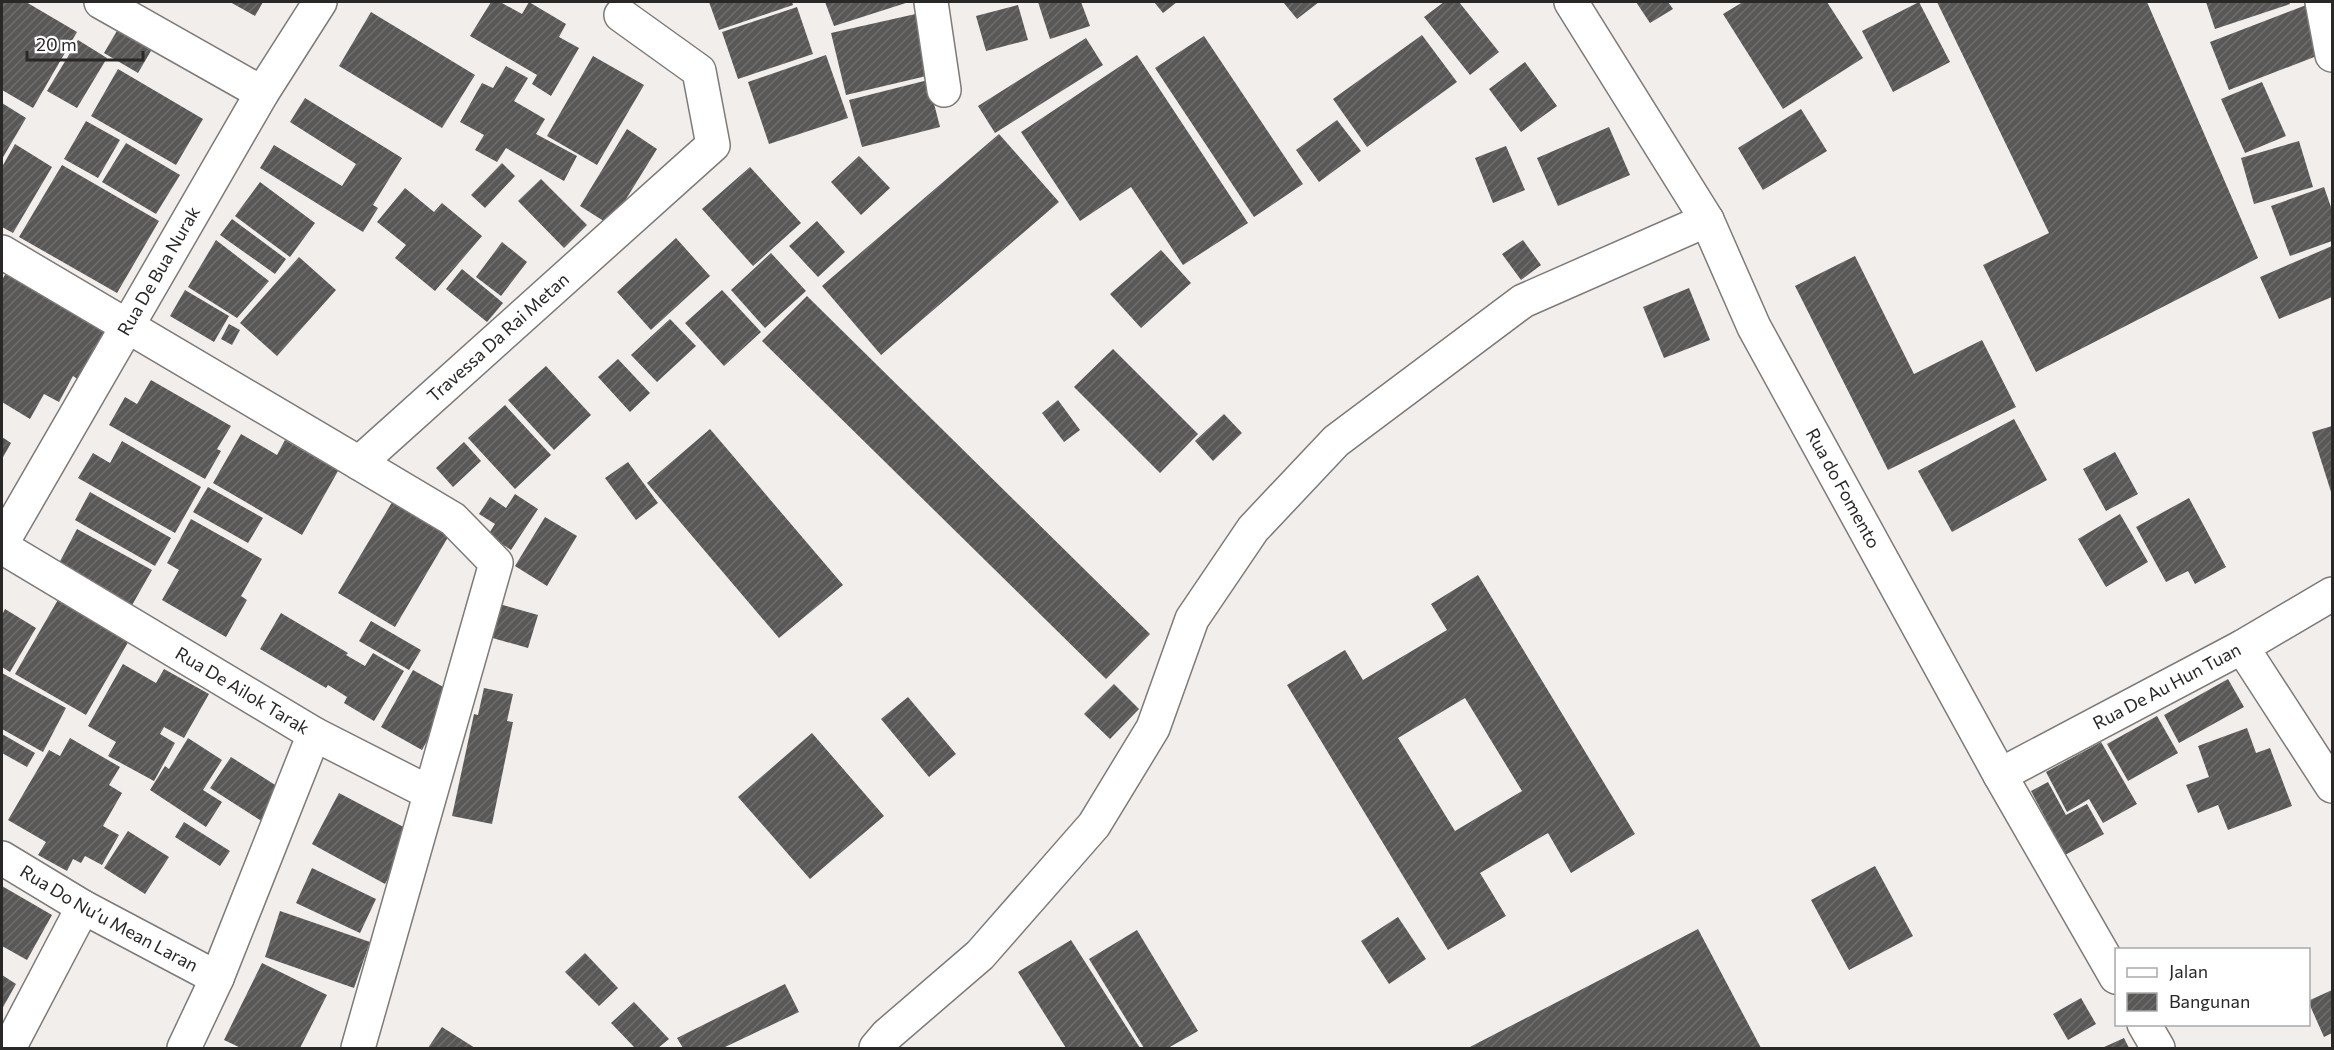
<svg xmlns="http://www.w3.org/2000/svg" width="2334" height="1050" font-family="Commissioner,sans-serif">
	<defs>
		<pattern id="building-hatch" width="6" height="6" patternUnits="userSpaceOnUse" patternTransform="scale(1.5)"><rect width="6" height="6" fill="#5a5757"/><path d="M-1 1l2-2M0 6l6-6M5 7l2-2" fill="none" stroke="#6e6c6c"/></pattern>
	</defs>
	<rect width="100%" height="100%" fill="#f2eeec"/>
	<g fill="url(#building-hatch)" fill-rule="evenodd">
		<polygon points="2,2 26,2 77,32 33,108 2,90"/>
		<polygon points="230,2 263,2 255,16"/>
		<polygon points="491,2 500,2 522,14 529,2 566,24 559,37 579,48 551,96 532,84 537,75 470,36"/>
		<polygon points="709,2 792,2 793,5 719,30"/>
		<polygon points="825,2 909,2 834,26"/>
		<polygon points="1038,2 1081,2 1090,26 1050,39"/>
		<polygon points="1154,2 1177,2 1163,13"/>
		<polygon points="1283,2 1319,2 1297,19"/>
		<polygon points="1444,2 1459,2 1499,52 1470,75 1424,17"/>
		<polygon points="1636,2 1668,2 1673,9 1650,23"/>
		<polygon points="1743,2 1827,2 1863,58 1783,109 1723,14"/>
		<polygon points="1919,2 1950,62 1893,92 1862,31"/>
		<polygon points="1937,2 2147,2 2258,258 2036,372 1983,265 2049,233"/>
		<polygon points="2206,2 2289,2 2290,4 2215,29"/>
		<polygon points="2309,4 2327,52 2229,90 2210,42"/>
		<polygon points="1018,5 1028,40 986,51 976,16"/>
		<polygon points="797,7 813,54 738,79 722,32"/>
		<polygon points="371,12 475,75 442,128 339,66"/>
		<polygon points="920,13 935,74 846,95 831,33"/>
		<polygon points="121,24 155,44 138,73 104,53"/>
		<polygon points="1422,35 1457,82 1367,147 1333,99"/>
		<polygon points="1204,36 1303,184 1254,217 1155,68"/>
		<polygon points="1086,38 1103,65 995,133 978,106"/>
		<polygon points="78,40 107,58 77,108 47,91"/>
		<polygon points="826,55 848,118 769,144 748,82"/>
		<polygon points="1137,55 1248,223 1183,265 1131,187 1080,221 1021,132"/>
		<polygon points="593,56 644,85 597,165 547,136"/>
		<polygon points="1525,62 1557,106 1521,132 1489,89"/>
		<polygon points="506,66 528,78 514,101 545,119 536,134 577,156 564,181 506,148 497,162 475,150 484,135 460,122 482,83 493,88"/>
		<polygon points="118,69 203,119 176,165 91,116"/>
		<polygon points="928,80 940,127 862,147 849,100"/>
		<polygon points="2262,82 2286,136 2245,153 2221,99"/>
		<polygon points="305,98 402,158 373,205 378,208 363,232 260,168 274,145 342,186 356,164 290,122"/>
		<polygon points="2,103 26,118 2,159"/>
		<polygon points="1801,109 1827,151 1763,190 1738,148"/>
		<polygon points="1337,120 1361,151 1319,182 1296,150"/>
		<polygon points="86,121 120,140 98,178 64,159"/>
		<polygon points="1609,127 1630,175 1558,206 1537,158"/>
		<polygon points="627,129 657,149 610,225 580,206"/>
		<polygon points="999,134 1059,202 881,355 822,286"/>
		<polygon points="2299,141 2313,187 2254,204 2241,158"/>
		<polygon points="126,143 180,175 156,214 102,182"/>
		<polygon points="15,144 52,167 13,233 2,227 2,167"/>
		<polygon points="1506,146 1525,190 1493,203 1475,158"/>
		<polygon points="859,156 890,188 861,215 831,182"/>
		<polygon points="502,163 515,176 485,208 471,195"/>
		<polygon points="62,165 159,221 117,293 19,237"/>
		<polygon points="750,167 801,223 753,266 702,209"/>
		<polygon points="541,179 587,225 564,248 518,201"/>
		<polygon points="260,182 315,223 290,257 235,216"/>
		<polygon points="2324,187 2332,210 2332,241 2290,256 2271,206"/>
		<polygon points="405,188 434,212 442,203 482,236 435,291 395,258 406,245 377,222"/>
		<polygon points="232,219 286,259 275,274 220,235"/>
		<polygon points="817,221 845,252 818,277 789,246"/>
		<polygon points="676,238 710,276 651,330 617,292"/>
		<polygon points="216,240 269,281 237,318 188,287"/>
		<polygon points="1523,240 1541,265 1521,280 1502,254"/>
		<polygon points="502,242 527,262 501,296 476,277"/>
		<polygon points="2332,246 2332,297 2279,319 2260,277"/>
		<polygon points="1161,250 1191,283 1141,328 1110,294"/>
		<polygon points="771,253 806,291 765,328 731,290"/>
		<polygon points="1855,256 1914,374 1982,340 2016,407 1888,470 1795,286"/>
		<polygon points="299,257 336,290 277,356 240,323"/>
		<polygon points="462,269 503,303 487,322 446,289"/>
		<polygon points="6,273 107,331 79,380 73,376 59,402 44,394 30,419 2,402 2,280"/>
		<polygon points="1689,288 1710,340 1664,358 1643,307"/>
		<polygon points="185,290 229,316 214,342 170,316"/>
		<polygon points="722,290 761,332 724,366 685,323"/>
		<polygon points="807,296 1150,634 1106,679 762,341"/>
		<polygon points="670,319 696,346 657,382 631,355"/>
		<polygon points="229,324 240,330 232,345 221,339"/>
		<polygon points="1113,349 1198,434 1160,473 1074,387"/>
		<polygon points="618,359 650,393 630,412 598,377"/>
		<polygon points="546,366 591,415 554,450 508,400"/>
		<polygon points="151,380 231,426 217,449 221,451 205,479 109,425 125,397 137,404"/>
		<polygon points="1058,400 1080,430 1064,442 1042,413"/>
		<polygon points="505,405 551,455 515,489 468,438"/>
		<polygon points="1224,414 1242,433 1213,461 1195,441"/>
		<polygon points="2014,419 2047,480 1952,532 1918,471"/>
		<polygon points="2332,426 2332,495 2312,432"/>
		<polygon points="710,429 843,585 779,638 647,483"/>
		<polygon points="241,434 277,455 285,440 338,471 302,535 213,483"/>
		<polygon points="2,437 11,443 2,459"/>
		<polygon points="122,441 201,487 175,533 78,478 93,453 110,463"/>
		<polygon points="464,442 481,461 453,487 436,468"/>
		<polygon points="2115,452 2138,494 2106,511 2083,469"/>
		<polygon points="628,462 658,503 636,520 605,478"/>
		<polygon points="208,487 263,518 248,543 193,512"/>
		<polygon points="90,492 171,538 155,566 75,520"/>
		<polygon points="397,494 454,527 395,627 338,593"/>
		<polygon points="515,494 538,509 511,550 488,535 495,524 479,514 490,497 506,508"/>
		<polygon points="2189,498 2226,567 2195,584 2188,571 2166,582 2136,527"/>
		<polygon points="2120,514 2148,562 2106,587 2078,539"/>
		<polygon points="545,517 577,536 547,586 515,566"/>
		<polygon points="191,519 262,559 241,596 247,600 226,637 162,600 179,570 167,563"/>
		<polygon points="77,529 152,570 131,607 57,567"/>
		<path d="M1478,575L1635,834L1571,873L1548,833L1480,873L1506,916L1448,950L1287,685L1345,650L1363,680L1447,630L1431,604ZM1465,698L1522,791L1455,831L1398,738Z"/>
		<polygon points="59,598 130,639 86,715 15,674"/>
		<polygon points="499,604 538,615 528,648 489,637"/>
		<polygon points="5,609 36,628 10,672 2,667 2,615"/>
		<polygon points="281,613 348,653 346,655 365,666 373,653 404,671 374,721 344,703 347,697 328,685 326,688 260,649"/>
		<polygon points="371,621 421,650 409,670 359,641"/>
		<polygon points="123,664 156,683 164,669 209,694 184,738 164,727 160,734 175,743 154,781 108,756 116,742 88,726"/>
		<polygon points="413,670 454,693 422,750 381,727"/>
		<polygon points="2,673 66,708 43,752 2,729"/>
		<polygon points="2228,679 2244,707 2179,743 2164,715"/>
		<polygon points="1114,684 1139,709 1110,739 1084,714"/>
		<polygon points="484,688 513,694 507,721 513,722 492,824 452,816 474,714 478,715"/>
		<polygon points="908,697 956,754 929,777 881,719"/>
		<polygon points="2157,716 2178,753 2128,781 2107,744"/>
		<polygon points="2247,728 2256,753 2270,748 2292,806 2228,830 2218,805 2198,813 2186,785 2209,777 2198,746"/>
		<polygon points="812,733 884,816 810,879 738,797"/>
		<polygon points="2,734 35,753 27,767 2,753"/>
		<polygon points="70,738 120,767 109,785 122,793 103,826 119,835 102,865 85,856 81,863 73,859 67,871 38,855 46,842 8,820 49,750 60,756"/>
		<polygon points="188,738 222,760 203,790 222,802 206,827 150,790 165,766 169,769"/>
		<polygon points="2101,742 2137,804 2103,823 2089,799 2067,812 2046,772"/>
		<polygon points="231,757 283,790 263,822 210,788"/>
		<polygon points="2048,782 2066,815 2087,804 2104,834 2065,855 2031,791"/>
		<polygon points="339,793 413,832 385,884 312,844"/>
		<polygon points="184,822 230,851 220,866 175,837"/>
		<polygon points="128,831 169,857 145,894 104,868"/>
		<polygon points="1875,866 1913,936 1849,970 1811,900"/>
		<polygon points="312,868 376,899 360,933 296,903"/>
		<polygon points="2,886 52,915 27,960 2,946"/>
		<polygon points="280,911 370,942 354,988 265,957"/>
		<polygon points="1398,917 1426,959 1389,984 1361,941"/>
		<polygon points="1698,929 1761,1048 1468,1048 1627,966"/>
		<polygon points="1137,930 1198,1031 1168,1048 1144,1048 1089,959"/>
		<polygon points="1071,940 1140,1048 1066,1048 1018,972"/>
		<polygon points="585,953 618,988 599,1006 565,972"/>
		<polygon points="262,963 327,995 300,1048 241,1048 224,1040"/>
		<polygon points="2,975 16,984 2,1009"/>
		<polygon points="785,984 799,1012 723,1048 683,1048 677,1038"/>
		<polygon points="2332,990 2332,1033 2324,1037 2308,1001"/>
		<polygon points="2081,998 2096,1024 2068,1040 2053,1014"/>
		<polygon points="634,1002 669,1039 658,1048 635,1048 611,1023"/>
		<polygon points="442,1027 475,1048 428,1048"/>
		<polygon points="2124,1038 2129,1048 2102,1048"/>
	</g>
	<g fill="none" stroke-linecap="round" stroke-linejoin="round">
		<g stroke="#7d7a78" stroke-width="36">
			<g id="minor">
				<polyline points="101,2 262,93"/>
				<polyline points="931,2 944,90"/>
				<path id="s1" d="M1571,2L1707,220L1754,327L2000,775L2116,977"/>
				<polyline points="2322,2 2332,55"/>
				<path id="s2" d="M2,252L359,463L713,145L699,71L621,15"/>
				<path id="s3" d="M2,543L262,93L320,2"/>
				<path id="s4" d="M2,547L314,734L217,978L184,1048"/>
				<polyline points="2242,647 2332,786"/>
				<polyline points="314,734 430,793"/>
				<path id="s5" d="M2000,775L2242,647L2332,594"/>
				<path id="s6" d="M2,858L83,907L217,978"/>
				<polyline points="2144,1024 2158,1048"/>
				<polyline points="9,1048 83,907"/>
				<polyline points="358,1048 496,563 453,519 359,463"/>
				<polyline points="876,1048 887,1035 980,955 1094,825 1153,728 1192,619 1253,529 1336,441 1523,301 1707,220"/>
			</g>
		</g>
		<use href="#minor" stroke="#fff" stroke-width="33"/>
	</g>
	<g text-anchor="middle" stroke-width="6" stroke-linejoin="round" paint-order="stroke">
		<g font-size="18" fill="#292827" stroke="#fff">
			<text dy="6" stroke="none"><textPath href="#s3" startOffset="314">Rua De Bua Nurak</textPath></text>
			<text dy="6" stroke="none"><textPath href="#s2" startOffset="602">Travessa Da Rai Metan</textPath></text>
			<text dy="6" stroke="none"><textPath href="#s1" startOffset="558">Rua do Fomento</textPath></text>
			<text dy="6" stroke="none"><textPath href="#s5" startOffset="189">Rua De Au Hun Tuan</textPath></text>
			<text dy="6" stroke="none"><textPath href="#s4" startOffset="280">Rua De Ailok Tarak</textPath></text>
			<text dy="6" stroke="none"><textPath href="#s6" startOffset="123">Rua Do Nu’u Mean Laran</textPath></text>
		</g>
	</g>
	<rect width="2334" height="1050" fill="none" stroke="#292827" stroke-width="6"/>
	<rect x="2115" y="948" width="195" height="78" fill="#ffffff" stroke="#a9a9a9" stroke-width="1.5"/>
	<rect x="2127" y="968" width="30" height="9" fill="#ffffff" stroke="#a9a9a9" stroke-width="1.5"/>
	<text x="2169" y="978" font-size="18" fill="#292827">Jalan</text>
	<rect x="2127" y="993" width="30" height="18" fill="url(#building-hatch)" stroke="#a9a9a9" stroke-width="1.5"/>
	<text x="2169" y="1008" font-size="18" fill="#292827">Bangunan</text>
	<path d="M27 51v9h116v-9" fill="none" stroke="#292827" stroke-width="3"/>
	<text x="36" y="51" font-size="18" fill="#292827" stroke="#ffffff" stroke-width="4.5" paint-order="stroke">20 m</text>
</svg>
